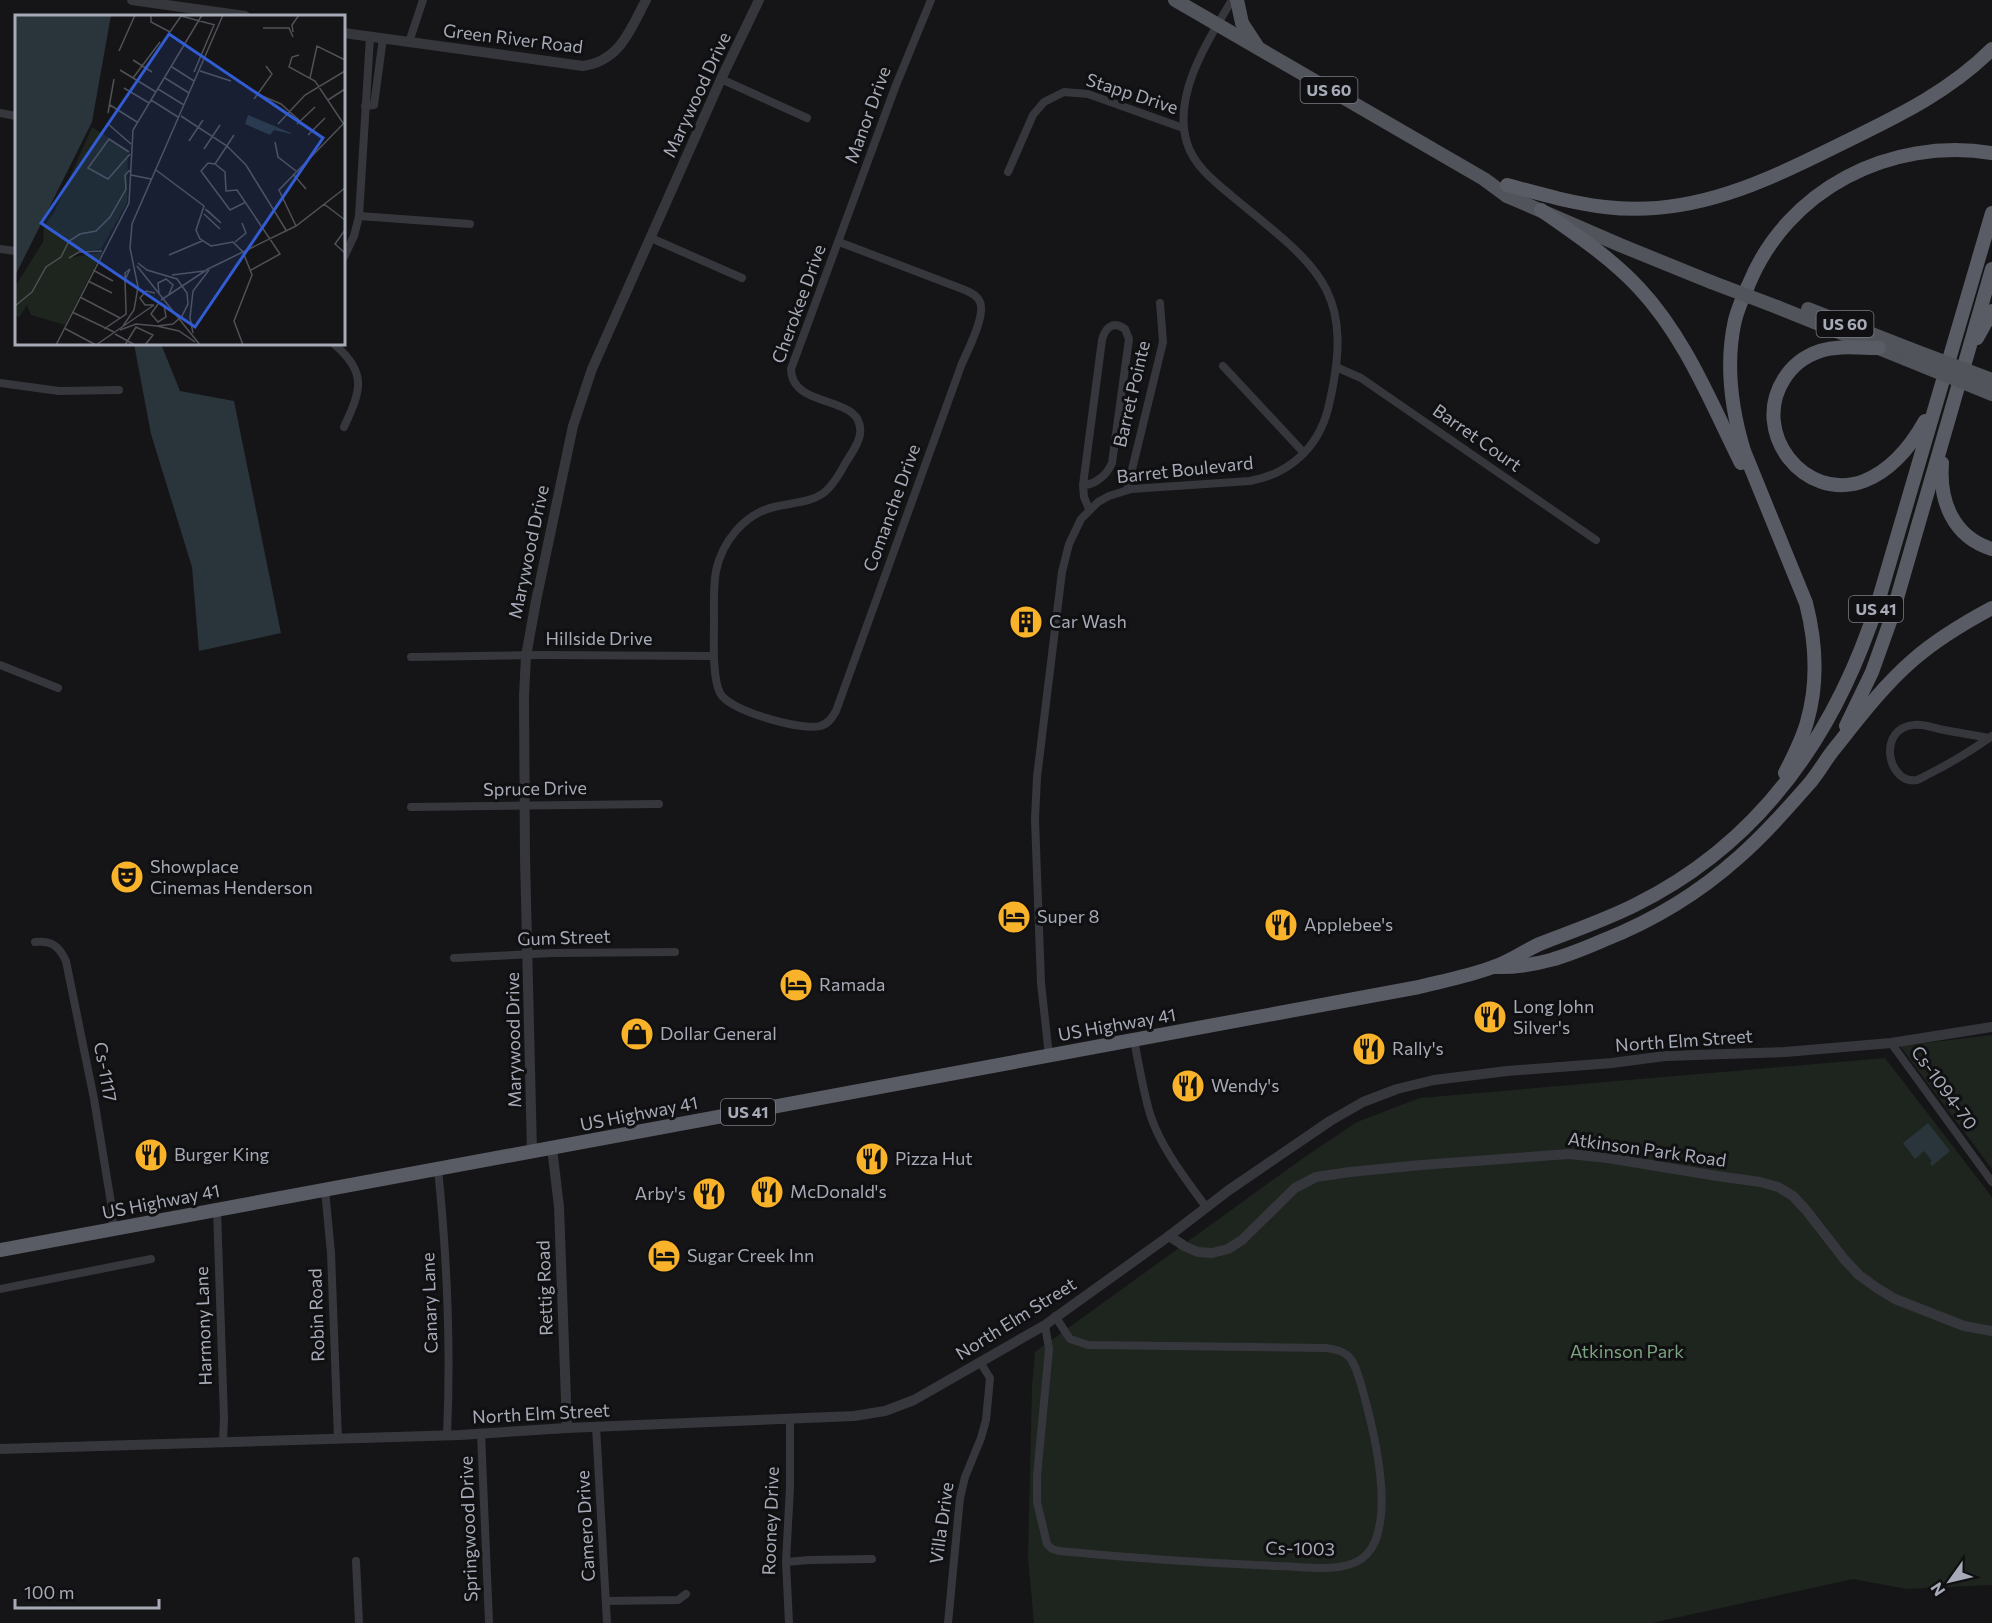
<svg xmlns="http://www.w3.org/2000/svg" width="1992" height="1623" font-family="Commissioner,sans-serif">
	<rect width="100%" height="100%" fill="#151517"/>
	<g fill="#1d251e">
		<polygon points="1992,1035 1992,1169 1900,1046"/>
		<polygon points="1885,1058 1992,1197 1992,1585 1907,1589 1853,1579 1652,1623 1034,1623 1028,1558 1032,1387 1035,1352 1306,1156 1357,1122 1420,1098"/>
	</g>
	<g fill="#2a343b">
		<polygon points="134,344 161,344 180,391 234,401 281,633 199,651 192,567 151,434"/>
		<polygon points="1928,1123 1950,1151 1932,1166 1930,1163 1932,1161 1924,1151 1915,1159 1903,1143"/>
	</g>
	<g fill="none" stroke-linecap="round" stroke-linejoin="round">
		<g stroke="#36373c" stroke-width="8">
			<polyline points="409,42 423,0"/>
			<polyline points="721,79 807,118"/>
			<polyline points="365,106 374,105 383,38"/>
			<polyline points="0,113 16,116"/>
			<polyline points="1008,172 1033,115 1044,102 1064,92 1088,94 1183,128"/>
			<polyline points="359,216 470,224"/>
			<polyline points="651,238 742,278"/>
			<path d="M839,242L965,290C971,293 977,295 980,302C986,316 967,351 961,366L836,711C832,718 828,724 820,726C802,731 729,711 720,693C712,677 714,639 714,621C714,605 713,587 716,571C722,542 744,514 774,507C815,498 824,504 846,462C851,454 859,444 860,434C865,393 792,411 791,369L896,85L931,0"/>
			<polyline points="0,249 16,251"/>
			<polyline points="344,257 354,236 359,216 370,37"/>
			<path d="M334,344C368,373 361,390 344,427"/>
			<polyline points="1223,366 1304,453"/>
			<polyline points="1336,367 1361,378 1596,540"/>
			<polyline points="0,383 59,391 119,390"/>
			<path d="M1083,485L1102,340C1105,328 1113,320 1125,329L1129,339L1112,463C1107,475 1095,485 1083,485L1084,497L1089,509"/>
			<polyline points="1127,490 1163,342 1160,303"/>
			<polyline points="411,657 538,655 714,656"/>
			<polyline points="0,665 58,688"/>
			<path d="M1989,738C1974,735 1959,733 1944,730C1933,728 1920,722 1908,726C1877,735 1890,785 1917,780C1920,779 1925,776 1929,774C1951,763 1972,750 1992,736"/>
			<polyline points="411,807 659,804"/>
			<path d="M35,942C51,940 59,946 66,961L94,1099L112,1209L113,1230"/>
			<polyline points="454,958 553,953 675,952"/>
			<path d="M1134,1040C1139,1065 1143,1090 1150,1114C1161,1148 1185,1178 1206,1207"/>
			<polyline points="1891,1043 1992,1182"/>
			<path d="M1049,1056L1041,983L1035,819L1037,777L1062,572L1069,544L1081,519L1098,502L1109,496L1131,489L1250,481C1289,474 1318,448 1328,409C1357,289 1319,268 1233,197C1215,182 1194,166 1187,143C1172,95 1208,40 1232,0"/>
			<path d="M438,1169C447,1257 451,1347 447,1435"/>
			<polyline points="325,1190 331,1253 338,1439"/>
			<polyline points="217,1210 224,1418 223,1441"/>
			<polyline points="0,1289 151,1259"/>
			<path d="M1045,1325L1049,1349L1048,1360L1037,1476V1502L1047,1544L1052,1549L1059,1551C1131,1558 1204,1563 1277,1566C1302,1566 1336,1573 1358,1561C1369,1555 1376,1543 1378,1532C1389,1492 1373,1427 1362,1388C1359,1378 1355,1361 1347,1355C1341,1350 1333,1349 1326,1348L1088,1345L1070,1339L1055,1316"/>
			<polyline points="596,1426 607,1623"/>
			<polyline points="481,1433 489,1623"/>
			<polyline points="356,1561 359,1623"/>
			<polyline points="786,1562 809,1560 872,1559"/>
			<polyline points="607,1601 678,1600 686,1594"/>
			<polyline points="789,1623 786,1562 790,1487 790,1420"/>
			<polyline points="948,1623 960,1498 965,1477 981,1438 986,1420 990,1378 980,1362"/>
		</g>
		<g stroke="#36373c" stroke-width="10">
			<polyline points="132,0 245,16"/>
			<path d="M344,33L583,66C620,61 630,30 646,0"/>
			<polyline points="552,1148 559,1207 567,1428"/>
			<polyline points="532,1152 525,858 524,696 526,656 536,601 573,426 592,369 721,79 759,0"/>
			<polyline points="1169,1236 1186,1247 1198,1252 1212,1253 1228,1249 1242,1240 1295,1188 1316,1177 1350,1172 1421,1165 1569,1154 1608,1158 1717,1176 1760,1182 1778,1187 1793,1196 1806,1210 1844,1259 1859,1275 1877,1288 1895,1299 1964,1326 1992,1331"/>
			<polyline points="0,1449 460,1435 567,1428 854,1416 885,1411 914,1400 1045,1325 1169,1236 1229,1190 1330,1121 1363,1102 1397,1089 1434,1080 1507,1071 1612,1063 1665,1056 1785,1052 1891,1043 1992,1027"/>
		</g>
		<g stroke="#51545b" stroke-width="14">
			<polyline points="1175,0 1484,179 1507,196 1620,245 1711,282"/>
			<polyline points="1237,0 1242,23 1257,46"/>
			<polyline points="1777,307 1906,359"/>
			<polyline points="1808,309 1910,349"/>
		</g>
		<g stroke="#595c64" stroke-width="14">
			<path d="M1507,185C1540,194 1572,203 1605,207C1696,218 1772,178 1851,139C1902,114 1951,90 1992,49"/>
			<path d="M1541,210C1575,234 1610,257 1639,288C1685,337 1711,403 1741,463"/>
			<polyline points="1977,338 1992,311"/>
			<path d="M1879,348C1860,348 1838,345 1820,351C1805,356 1792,366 1784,379C1750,432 1804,503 1864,481C1892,470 1911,446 1925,421"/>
			<path d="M1942,463C1939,501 1953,537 1992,549"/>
			<polyline points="1846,726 1872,672 1891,619 1992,269"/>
			<path d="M1785,773C1793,757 1802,740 1807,722C1818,684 1816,642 1806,603L1744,451C1731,408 1725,364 1735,320C1738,308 1743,297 1748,286C1787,189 1890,137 1992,153"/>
			<path d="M1495,967C1536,968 1567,956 1604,940C1652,921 1700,892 1739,857C1764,835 1786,810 1808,785C1818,774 1825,760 1835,748C1859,718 1883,686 1913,660C1937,639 1964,623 1992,608"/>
			<path d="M0,1250L1419,987C1443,981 1469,976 1493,967C1510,962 1525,950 1542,943C1573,931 1605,920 1635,905C1761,843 1836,733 1878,602L1992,213"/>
		</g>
		<g stroke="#51545b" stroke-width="14">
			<polyline points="1711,282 1777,307"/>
			<polyline points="1910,349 1992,380"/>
			<polyline points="1906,359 1992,394"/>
		</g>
	</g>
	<defs>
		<g id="building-disc" transform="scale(1.725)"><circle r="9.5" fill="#f9b32b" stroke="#101012"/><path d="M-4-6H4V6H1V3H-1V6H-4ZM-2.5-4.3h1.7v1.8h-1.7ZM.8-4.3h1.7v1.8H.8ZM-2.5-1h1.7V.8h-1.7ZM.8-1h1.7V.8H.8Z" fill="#111"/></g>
		<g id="theatre-disc" transform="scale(1.725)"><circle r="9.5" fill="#f9b32b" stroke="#101012"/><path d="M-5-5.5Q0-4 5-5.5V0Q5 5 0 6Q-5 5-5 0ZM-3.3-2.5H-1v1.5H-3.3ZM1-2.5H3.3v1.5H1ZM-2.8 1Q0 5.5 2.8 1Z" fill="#111"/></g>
		<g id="hotel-disc" transform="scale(1.725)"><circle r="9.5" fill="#f9b32b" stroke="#101012"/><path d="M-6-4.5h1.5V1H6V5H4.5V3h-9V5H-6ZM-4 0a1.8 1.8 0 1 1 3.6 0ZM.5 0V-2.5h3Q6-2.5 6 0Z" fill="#111"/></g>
		<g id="restaurant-disc" transform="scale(1.725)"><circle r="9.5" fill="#f9b32b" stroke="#101012"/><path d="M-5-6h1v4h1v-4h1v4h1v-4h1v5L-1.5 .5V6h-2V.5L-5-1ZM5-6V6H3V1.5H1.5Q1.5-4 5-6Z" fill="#111"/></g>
		<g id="shop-disc" transform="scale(1.725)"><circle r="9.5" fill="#f9b32b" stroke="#101012"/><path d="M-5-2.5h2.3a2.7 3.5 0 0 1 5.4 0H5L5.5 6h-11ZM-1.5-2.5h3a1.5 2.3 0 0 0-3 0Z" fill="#111"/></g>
	</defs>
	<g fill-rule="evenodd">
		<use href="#building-disc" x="1026" y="622"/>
		<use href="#theatre-disc" x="127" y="877"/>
		<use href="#hotel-disc" x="1014" y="917"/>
		<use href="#restaurant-disc" x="1281" y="925"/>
		<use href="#hotel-disc" x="796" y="985"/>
		<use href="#restaurant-disc" x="1490" y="1017"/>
		<use href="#shop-disc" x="637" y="1034"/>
		<use href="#restaurant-disc" x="1369" y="1049"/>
		<use href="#restaurant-disc" x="1188" y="1086"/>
		<use href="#restaurant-disc" x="151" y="1155"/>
		<use href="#restaurant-disc" x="872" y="1159"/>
		<use href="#restaurant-disc" x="767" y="1192"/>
		<use href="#restaurant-disc" x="709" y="1194"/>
		<use href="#hotel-disc" x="664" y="1256"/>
	</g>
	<g text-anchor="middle" stroke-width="6" stroke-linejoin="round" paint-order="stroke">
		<g fill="#101012" stroke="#797c86" stroke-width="1.5">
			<rect x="1300.5" y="77" width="57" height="26" rx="4.5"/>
			<rect x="1816.5" y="311" width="57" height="26" rx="4.5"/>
			<rect x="1849" y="596" width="54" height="26" rx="4.5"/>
			<rect x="721" y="1099" width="54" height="26" rx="4.5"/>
		</g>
		<g font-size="16" font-weight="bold" fill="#a6abb7">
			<text x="1329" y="96">US 60</text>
			<text x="1845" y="330">US 60</text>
			<text x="1876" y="615">US 41</text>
			<text x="748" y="1118">US 41</text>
		</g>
		<g font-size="18" fill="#a6abb7" stroke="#101012">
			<text transform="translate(513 39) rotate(7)" y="6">Green River Road</text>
			<text transform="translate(1132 94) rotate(18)" y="6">Stapp Drive</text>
			<text transform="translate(697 95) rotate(-65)" y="6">Marywood Drive</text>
			<text transform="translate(868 115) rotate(-70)" y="6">Manor Drive</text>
			<text transform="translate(799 304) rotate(-70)" y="6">Cherokee Drive</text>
			<text transform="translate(1132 394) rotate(-77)" y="6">Barret Pointe</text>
			<text transform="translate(1477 438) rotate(35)" y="6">Barret Court</text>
			<text transform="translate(1185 470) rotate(-6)" y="6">Barret Boulevard</text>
			<text transform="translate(892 508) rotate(-70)" y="6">Comanche Drive</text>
			<text transform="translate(529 552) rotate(-78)" y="6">Marywood Drive</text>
			<text x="599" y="645">Hillside Drive</text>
			<text transform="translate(535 789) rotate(-1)" y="6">Spruce Drive</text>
			<text transform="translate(564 938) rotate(-2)" y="6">Gum Street</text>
			<text transform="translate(1117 1025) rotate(-10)" y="6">US Highway 41</text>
			<text transform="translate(514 1040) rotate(-91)" y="6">Marywood Drive</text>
			<text transform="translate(1684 1041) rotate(-4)" y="6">North Elm Street</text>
			<text transform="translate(105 1072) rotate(80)" y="6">Cs-1117</text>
			<text transform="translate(1944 1088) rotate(54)" y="6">Cs-1094-70</text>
			<text transform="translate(639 1114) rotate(-11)" y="6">US Highway 41</text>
			<text transform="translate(1647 1150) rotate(8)" y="6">Atkinson Park Road</text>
			<text transform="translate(161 1202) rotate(-11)" y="6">US Highway 41</text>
			<text transform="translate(545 1288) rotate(-92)" y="6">Rettig Road</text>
			<text transform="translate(430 1303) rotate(-92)" y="6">Canary Lane</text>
			<text transform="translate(317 1315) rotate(-92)" y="6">Robin Road</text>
			<text transform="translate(1016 1319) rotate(-32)" y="6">North Elm Street</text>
			<text transform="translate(204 1326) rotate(-92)" y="6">Harmony Lane</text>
			<text transform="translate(541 1414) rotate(-3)" y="6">North Elm Street</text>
			<text transform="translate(771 1521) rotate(-88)" y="6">Rooney Drive</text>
			<text transform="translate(942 1523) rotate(-82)" y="6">Villa Drive</text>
			<text transform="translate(586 1526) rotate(-93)" y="6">Camero Drive</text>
			<text transform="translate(469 1529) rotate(-92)" y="6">Springwood Drive</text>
			<text transform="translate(1300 1549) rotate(1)" y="6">Cs-1003</text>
		</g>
		<g font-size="18" fill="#a6abb7" stroke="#101012" text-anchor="start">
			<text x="1049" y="628">Car Wash</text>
			<text x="150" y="873">Showplace<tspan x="150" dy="21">Cinemas Henderson</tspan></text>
			<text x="1037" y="923">Super 8</text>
			<text x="1304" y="931">Applebee's</text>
			<text x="819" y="991">Ramada</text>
			<text x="1513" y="1013">Long John<tspan x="1513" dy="21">Silver's</tspan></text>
			<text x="660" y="1040">Dollar General</text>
			<text x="1392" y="1055">Rally's</text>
			<text x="1211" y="1092">Wendy's</text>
			<text x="174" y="1161">Burger King</text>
			<text x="895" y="1165">Pizza Hut</text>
			<text x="790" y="1198">McDonald's</text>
			<text x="686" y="1200" text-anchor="end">Arby's</text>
			<text x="687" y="1262">Sugar Creek Inn</text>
		</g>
		<g font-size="18" fill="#7ca37f" stroke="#101012">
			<text x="1627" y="1358">Atkinson Park</text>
		</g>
	</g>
	<g transform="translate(15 15)">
		<rect width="330" height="330" fill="#151517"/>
		<path d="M77,112L113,135L112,188L86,234L65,236L54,243L87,237L50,310L16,300L12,290L4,302L0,300V272L28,227L29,211L39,198Z" fill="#1d251e"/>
		<path d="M0,0H96L77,107L0,261ZM233,100L276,118V119L259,115L255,120L230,109Z" fill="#2a343b"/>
		<path fill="none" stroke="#4f5157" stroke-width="1.5" d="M136,0V7L155,17L166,1M166,1L200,10M248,13H274L278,22M278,17L277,10L284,0M104,36L120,0M284,40L277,42L274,52L300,66L328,108M118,45L137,57M157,52L179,66M105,55L141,77M185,56L216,66M179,57L199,10M118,63L145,27M150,63L174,78M295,63L302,31L330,45M109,73L134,88M143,74L169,90M245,80L266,89L285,106M239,84L257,59L251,51M136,85L163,102M313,85L330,74M95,90L122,107M93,98L99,64M166,101L212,131L231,150L271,215M92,108L116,129M263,109L290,80L330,56M282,109L300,92M293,120L310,103M174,126L188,105M260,127L263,142L281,156M189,134L205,110M114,137L94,124L73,153L93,164L115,139M200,149L210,157L211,176L222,175L265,239L236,255M200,149L193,148L186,156L215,195L231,187M200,149L219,120M141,155L189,191L181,215L185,224L196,231L218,227L228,237L237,260L219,306L228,330M278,159L291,174M116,160L136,164M309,189L330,205M190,194L206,208M192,195L206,208M189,199L205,214M281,211L264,175L330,107M330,215L320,229L330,238M220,227L231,218L227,208M154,240L187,226M54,243L64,237L87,236M123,248L132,255L162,264L172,278L173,289L167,301L158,309L142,311M122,251L185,330M78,255L98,266M157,260L189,256M73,266L97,278M144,279L143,268L151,264L158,270L154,279M65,282L105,303M146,285L193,254L281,211L330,173M143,289L136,299L143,307L151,302L149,290M139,290H130L125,283L131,276L140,278M0,291L17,277L31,252L46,242L54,226L65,219L81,216L95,202L111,174L110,160L115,155M57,297L99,317M108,311L119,295L123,272L115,233L117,209L208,0M49,313L81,330M89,314L111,299V294L110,265V258L115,254L110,265M105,315L121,309L142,311L164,316L180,327M178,318L175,303L178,276L194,255M100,319L120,330M41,330L114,188L118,115L187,0M81,330L139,290M110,330L121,312L138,320L130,330"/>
		<path fill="#325cd3" fill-opacity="0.15" stroke="#325cd3" stroke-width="3" d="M154,19L308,123L180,312L26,208Z"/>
		<rect width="330" height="330" fill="none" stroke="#a6abb7" stroke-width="3"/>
	</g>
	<g transform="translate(1950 1581) rotate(236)" stroke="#101012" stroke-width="4.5" paint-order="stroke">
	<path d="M0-4.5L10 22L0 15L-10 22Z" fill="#a6abb7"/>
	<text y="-9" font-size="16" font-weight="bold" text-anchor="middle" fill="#a6abb7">N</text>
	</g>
	<path d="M15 1599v9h144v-9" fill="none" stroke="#a6abb7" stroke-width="3"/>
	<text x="24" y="1599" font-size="18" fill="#a6abb7" stroke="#101012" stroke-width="4.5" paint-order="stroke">100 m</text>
</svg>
